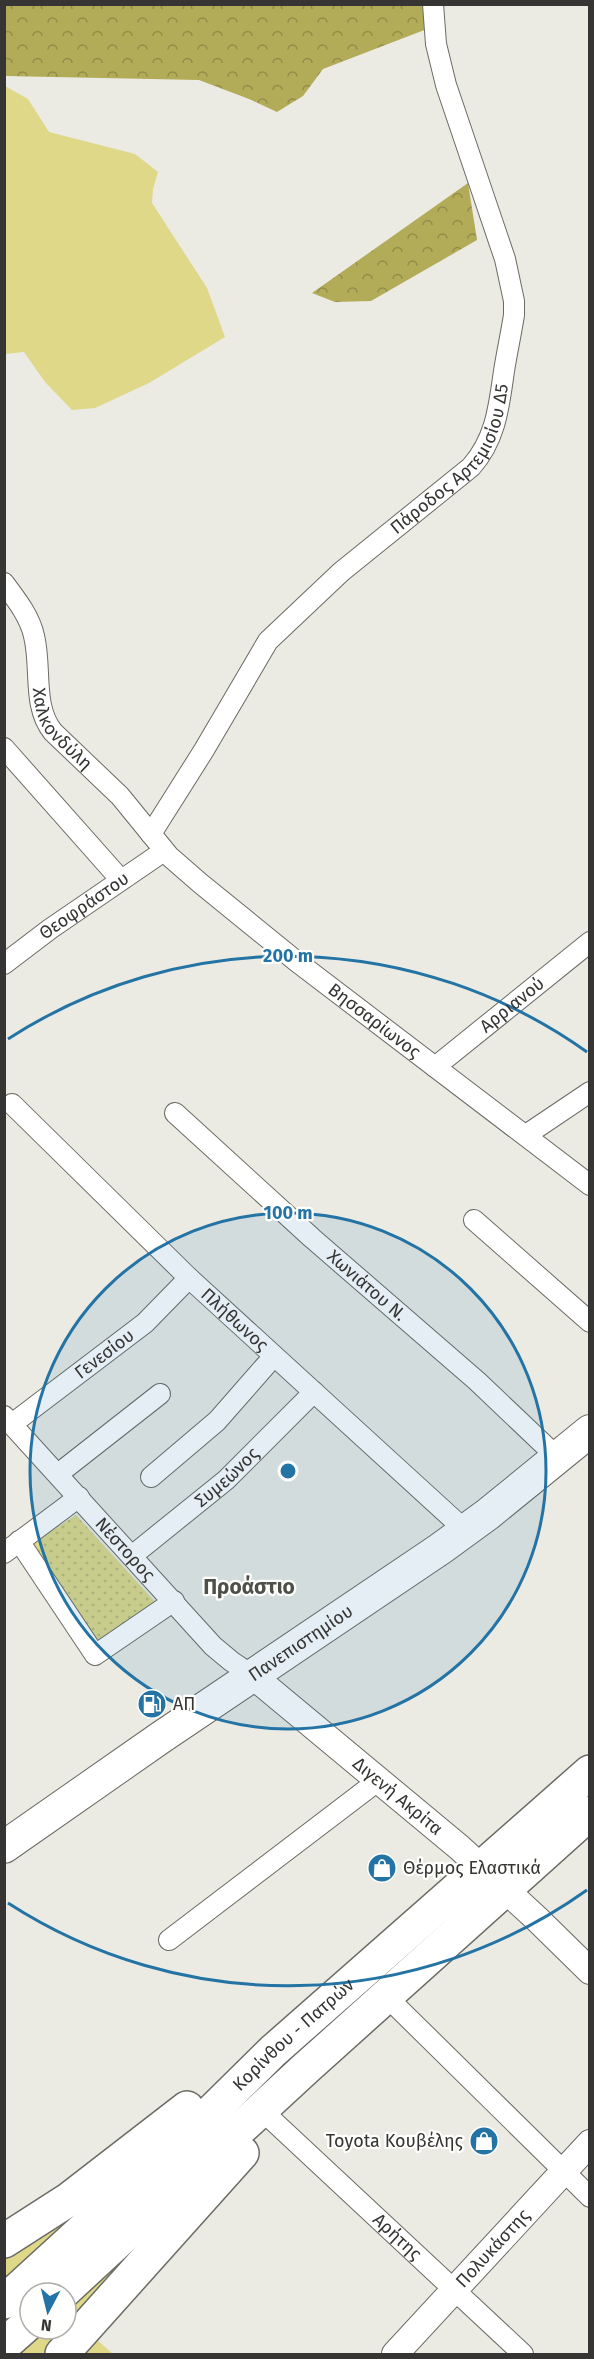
<svg xmlns="http://www.w3.org/2000/svg" width="594" height="2359" font-family="'Fira Sans',sans-serif">
	<defs>
		<pattern id="forest-crowns" width="20" height="18" patternUnits="userSpaceOnUse" patternTransform="scale(1.5)"><rect width="20" height="18" fill="#b2ab57"/><path d="M2 6a3 3 0 1 1 6 0M12 15a3 3 0 1 1 6 0" fill="none" stroke="#928c49"/></pattern>
		<pattern id="park-dots" width="8" height="8" patternUnits="userSpaceOnUse" patternTransform="scale(1.5)"><rect width="8" height="8" fill="#ded888"/><path d="M2 2h.1M6 6h.1" fill="none" stroke="#bfba76" stroke-width="1.8" stroke-linecap="round"/></pattern>
	</defs>
	<rect width="100%" height="100%" fill="#ebebe4"/>
	<g fill="#ded888">
		<polygon points="5,86 28,99 49,132 135,154 158,172 153,189 152,203 207,288 225,337 149,383 95,408 72,410 45,382 24,352 5,354"/>
		<polygon points="129,2166 5,2281 5,2254"/>
		<polygon points="176,2207 47,2354 15,2354 43,2329 66,2329 66,2308"/>
		<polygon points="96,2339 113,2354 81,2354"/>
	</g>
	<g fill="url(#forest-crowns)">
		<polygon points="5,5 425,5 427,29 323,69 303,96 277,112 249,99 199,80 5,76"/>
		<polygon points="468,183 477,240 371,301 335,302 312,293"/>
	</g>
	<polygon fill="url(#park-dots)" points="76,1515 159,1606 98,1647 31,1544"/>
	<g fill="none" stroke-linecap="round" stroke-linejoin="round">
		<g stroke="#6b6b65" stroke-width="22">
			<g id="minor">
				<path id="s1" d="M4,583C16,599 30,617 34,636C42,668 32,706 53,732L120,796L169,856L200,883L296,961L590,1185"/>
				<polyline points="4,748 121,880"/>
				<path id="s2" d="M151,834L204,750L268,641L341,572L471,467C496,439 499,406 504,371C507,352 511,334 514,315V301L505,259L446,85L436,44L433,4"/>
				<path id="s3" d="M4,964L50,929L164,851"/>
				<path id="s4" d="M435,1067L590,942"/>
				<path id="s5" d="M12,1104L189,1278L466,1531"/>
				<path id="s6" d="M175,1113L312,1238L477,1381L558,1458"/>
				<polyline points="526,1135 590,1092"/>
				<polyline points="474,1220 590,1322"/>
				<path id="s7" d="M4,1416L213,1646L231,1661L253,1676"/>
				<path id="s8" d="M12,1424L145,1323L189,1278"/>
				<polyline points="58,1474 160,1394"/>
				<polyline points="151,1477 217,1421 274,1356"/>
				<polyline points="19,1541 95,1655 174,1601"/>
				<polyline points="4,1553 79,1497"/>
				<path id="s9" d="M133,1555L226,1480L314,1392"/>
				<polyline points="169,1940 379,1780"/>
				<polyline points="387,1997 590,2197"/>
				<path id="s10" d="M270,2118L523,2354"/>
			</g>
		</g>
		<g stroke="#6b6b65" stroke-width="28">
			<g id="tertiary">
				<path id="s11" d="M253,1676L460,1848L536,1918L590,1971"/>
				<path id="s12" d="M395,2354L590,2143"/>
			</g>
		</g>
		<g stroke="#6b6b65" stroke-width="34">
			<g id="primary">
				<path id="s13" d="M4,1847L160,1738L440,1549L488,1514L590,1431"/>
			</g>
		</g>
		<g stroke="#6b6b65" stroke-width="36">
			<g id="trunk">
				<polyline points="4,2241 68,2200 187,2108"/>
				<polyline points="62,2293 306,2068 590,1813"/>
				<path id="s14" d="M4,2302L202,2121L273,2051L590,1772"/>
				<polyline points="4,2345 30,2322"/>
				<polyline points="62,2354 242,2153"/>
			</g>
		</g>
		<use href="#minor" stroke="#fff" stroke-width="20"/>
		<use href="#tertiary" stroke="#fff" stroke-width="26"/>
		<use href="#primary" stroke="#fff" stroke-width="32"/>
		<use href="#trunk" stroke="#fff" stroke-width="33"/>
	</g>
	<circle cx="288" cy="1471" r="258" fill="#2373a4" fill-opacity=".12"/>
	<g fill="none" stroke="#2373a4" stroke-width="3">
		<circle cx="288" cy="1471" r="258"/>
		<path d="M587 1890A515 515 0 0 1 8 1903M8 1039A515 515 0 0 1 587 1052"/>
	</g>
	<defs>
		<g id="fuel-disc" transform="scale(1.5)"><circle r="9.5" fill="#2373a4" stroke="#fffffe"/><path d="M-5.5-6h7V0h2V4h1.3V-2.5L3-4.5l.8-.8L6-3V5H2.5V1h-1V6h-7ZM-4.2-4.7v3.2H.2V-4.7Z" fill="#fff"/></g>
		<g id="shop-disc" transform="scale(1.5)"><circle r="9.5" fill="#2373a4" stroke="#fffffe"/><path d="M-5-2.5h2.3a2.7 3.5 0 0 1 5.4 0H5L5.5 6h-11ZM-1.5-2.5h3a1.5 2.3 0 0 0-3 0Z" fill="#fff"/></g>
	</defs>
	<g fill-rule="evenodd">
		<use href="#fuel-disc" x="152" y="1704"/>
		<use href="#shop-disc" x="382" y="1868"/>
		<use href="#shop-disc" x="484" y="2141"/>
	</g>
	<g text-anchor="middle" stroke-width="4.5" stroke-linejoin="round" paint-order="stroke">
		<g font-size="18" fill="#363533" stroke="#fffffe">
			<text dy="6" stroke="none"><textPath href="#s2" startOffset="488">Πάροδος Αρτεμισίου Δ5</textPath></text>
			<text dy="6" stroke="none"><textPath href="#s1" startOffset="162">Χαλκονδύλη</textPath></text>
			<text dy="6" stroke="none"><textPath href="#s3" startOffset="99">Θεοφράστου</textPath></text>
			<text dy="6" stroke="none"><textPath href="#s4" startOffset="99">Αρριανού</textPath></text>
			<text dy="6" stroke="none"><textPath href="#s1" startOffset="594">Βησσαρίωνος</textPath></text>
			<text dy="6" stroke="none"><textPath href="#s6" startOffset="258">Χωνιάτου Ν.</textPath></text>
			<text dy="6" stroke="none"><textPath href="#s5" startOffset="310">Πλήθωνος</textPath></text>
			<text dy="6" stroke="none"><textPath href="#s8" startOffset="116">Γενεσίου</textPath></text>
			<text dy="6" stroke="none"><textPath href="#s9" startOffset="122">Συμεώνος</textPath></text>
			<text dy="6" stroke="none"><textPath href="#s7" startOffset="180">Νέστορος</textPath></text>
			<text dy="6" stroke="none"><textPath href="#s13" startOffset="360">Πανεπιστημίου</textPath></text>
			<text dy="6" stroke="none"><textPath href="#s11" startOffset="188">Διγενή Ακρίτα</textPath></text>
			<text dy="6" stroke="none"><textPath href="#s14" startOffset="394">Κορίνθου - Πατρών</textPath></text>
			<text dy="6" stroke="none"><textPath href="#s10" startOffset="174">Αρήτης</textPath></text>
			<text dy="6" stroke="none"><textPath href="#s12" startOffset="144">Πολυκάστης</textPath></text>
		</g>
		<g font-size="18" fill="#363533" stroke="#fffffe" text-anchor="start">
			<text x="173" y="1710">ΑΠ</text>
			<text x="403" y="1874">Θέρμος Ελαστικά</text>
			<text x="463" y="2147" text-anchor="end">Toyota Κουβέλης</text>
		</g>
		<g font-size="21" font-weight="bold" fill="#4f4f49" stroke="#fffffe">
			<text x="249" y="1594">Προάστιο</text>
		</g>
	</g>
	<circle cx="288" cy="1471" r="9" fill="#2373a4" stroke="#fffffe" stroke-width="3"/>
	<g font-size="18" text-anchor="middle" font-weight="bold" fill="#2373a4" stroke="#fffffe" stroke-width="4.5" stroke-linejoin="round" paint-order="stroke">
		<text x="288" y="962">200 m</text>
		<text x="288" y="1219">100 m</text>
	</g>
	<rect width="594" height="2359" fill="none" stroke="#363533" stroke-width="12"/>
	<g transform="translate(48 2311) rotate(187)"><circle r="28" fill="#fffffe" stroke="#afaead" stroke-width="1.5"/>
	<path d="M0-4.5L10 22L0 15L-10 22Z" fill="#2373a4"/>
	<text y="-9" font-size="16" font-weight="bold" text-anchor="middle" fill="#363533">N</text>
	</g>
</svg>
